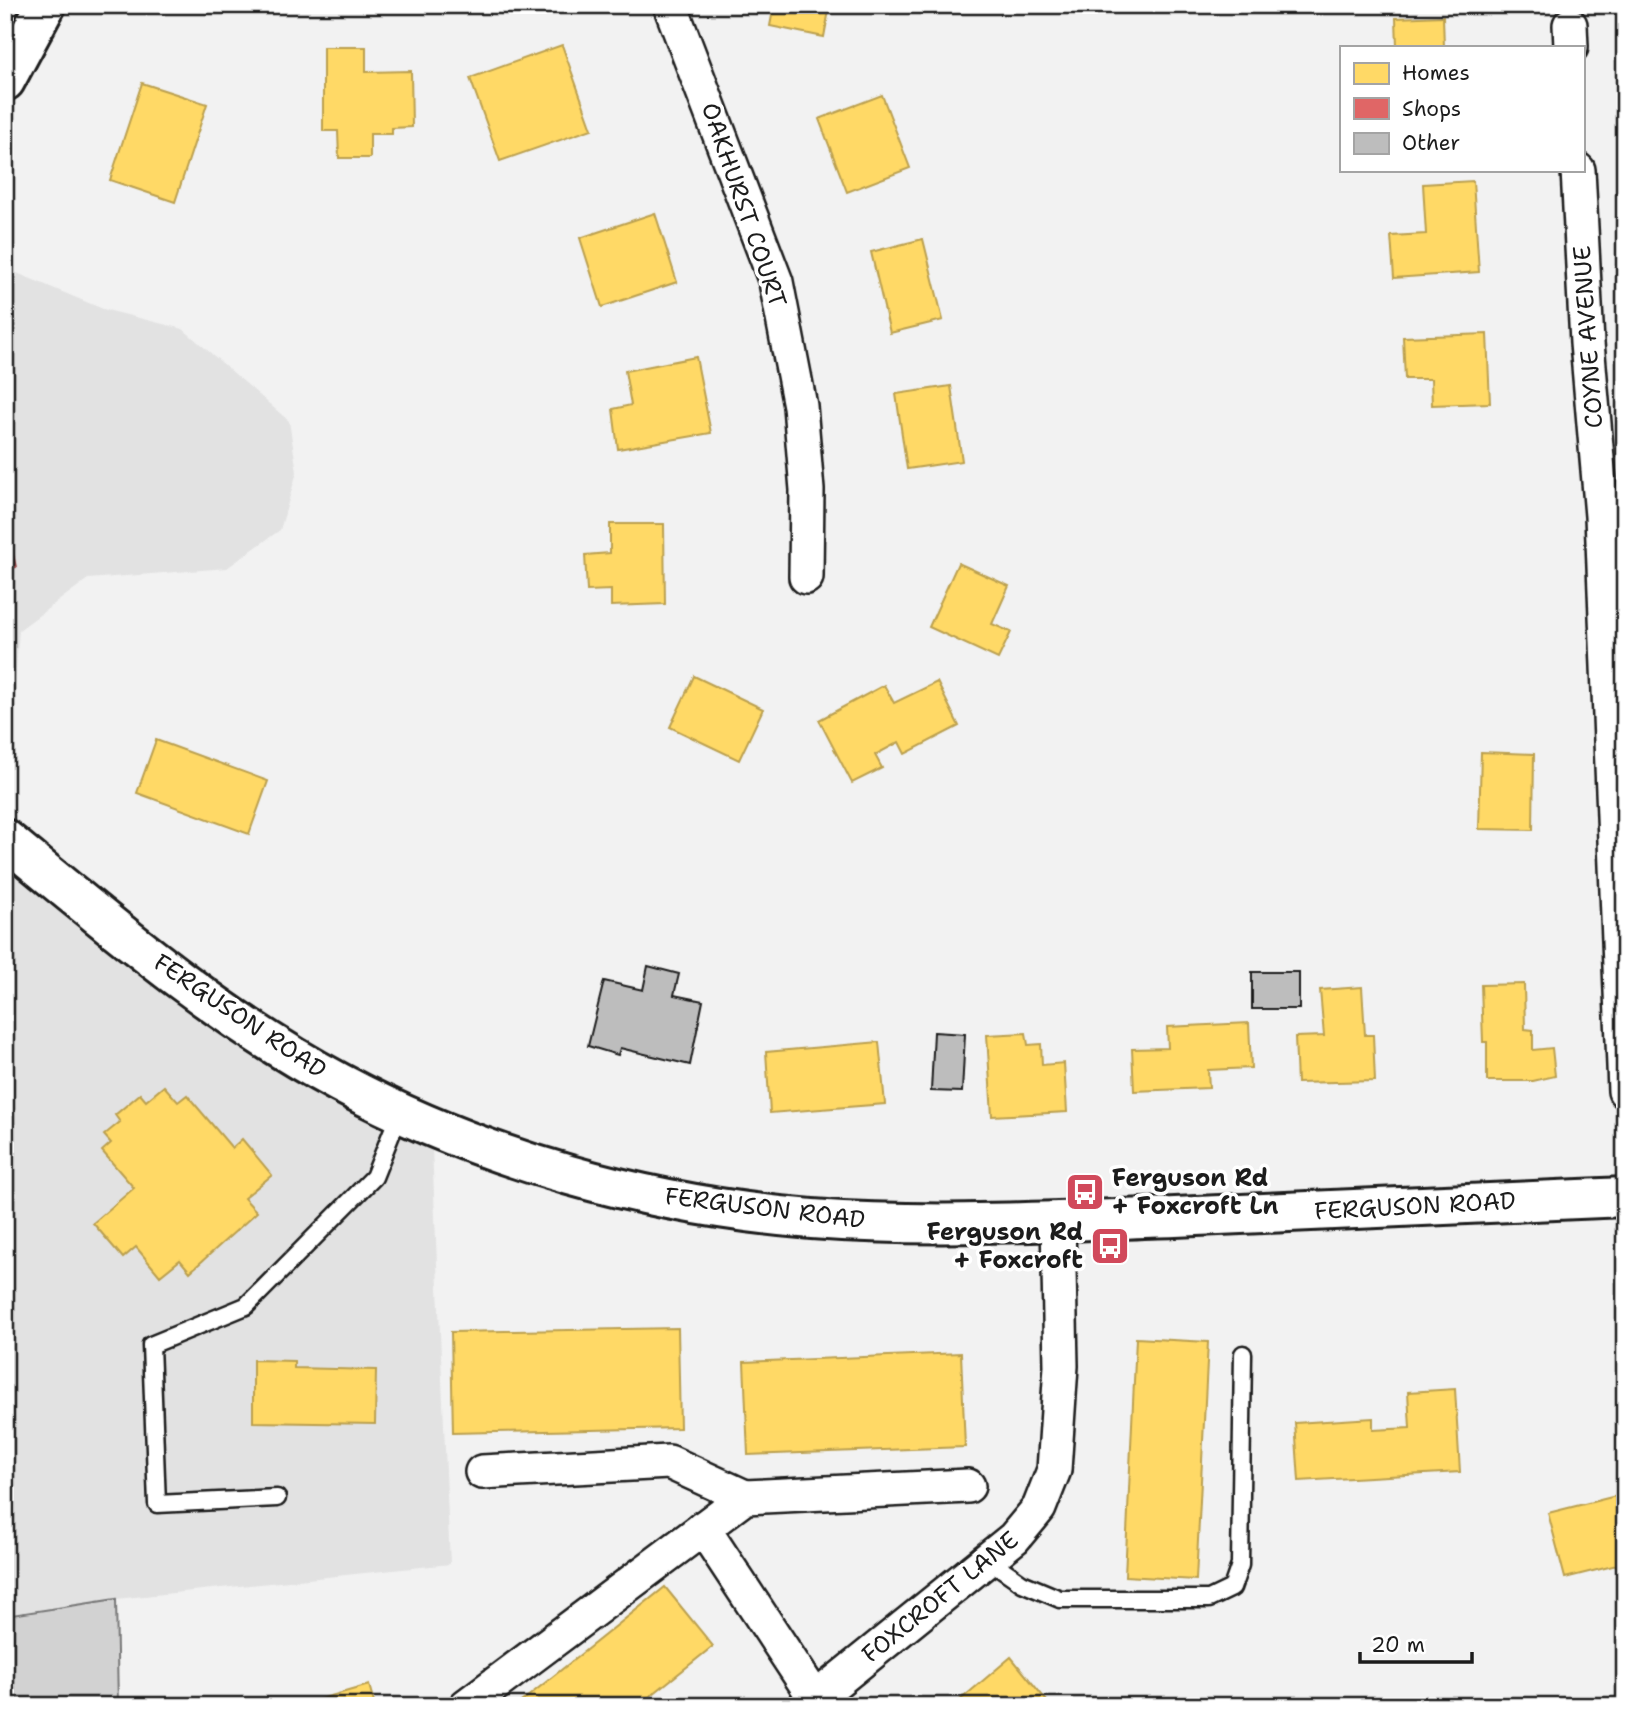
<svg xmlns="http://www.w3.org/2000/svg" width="1630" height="1711" font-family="'Shantell Sans',sans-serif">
	<rect width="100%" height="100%" fill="#f2f2f2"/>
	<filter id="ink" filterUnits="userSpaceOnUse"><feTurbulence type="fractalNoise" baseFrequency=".0143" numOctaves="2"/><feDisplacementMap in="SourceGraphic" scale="14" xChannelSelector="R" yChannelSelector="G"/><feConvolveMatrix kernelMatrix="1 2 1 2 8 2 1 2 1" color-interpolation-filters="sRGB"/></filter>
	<g filter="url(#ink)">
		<g fill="#e2e2e2">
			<polygon points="5,268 103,309 183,329 289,421 297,472 280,530 227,568 88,579 19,630 5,817"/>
			<polygon points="5,839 110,925 431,1125 450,1564 116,1599 5,1616"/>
		</g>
		<polygon fill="#d2d2d2" stroke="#777" stroke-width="2" points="116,1599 118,1706 5,1706 5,1616"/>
		<g fill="#ffd966" stroke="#bba050" stroke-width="2">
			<polygon points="774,5 830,5 824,37 770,26"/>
			<polygon points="1443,16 1444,47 1397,47 1396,18"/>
			<polygon points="562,45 592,129 500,161 470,78"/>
			<polygon points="323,47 366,47 366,72 411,71 412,127 392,128 392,134 370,134 370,158 339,158 338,131 323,131"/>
			<polygon points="142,83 207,104 175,202 110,180"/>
			<polygon points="882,95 910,168 847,192 819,119"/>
			<polygon points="1473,181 1479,272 1394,278 1391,236 1426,234 1423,184"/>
			<polygon points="655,213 677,282 602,307 580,238"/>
			<polygon points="923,239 943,320 890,333 871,252"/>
			<polygon points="1487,334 1490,403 1432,405 1431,379 1405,379 1403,337"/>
			<polygon points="696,357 711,433 618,449 613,409 631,405 625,371"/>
			<polygon points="951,386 962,461 907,469 896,394"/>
			<polygon points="610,524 664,524 665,604 611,606 611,590 587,591 585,555 610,553"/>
			<polygon points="958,563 1009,586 992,624 1011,632 998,659 929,627"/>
			<polygon points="694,676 763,709 739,760 670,727"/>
			<polygon points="937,682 959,726 905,754 899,742 875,755 882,768 852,783 819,720 884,685 894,703"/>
			<polygon points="156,740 268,781 249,834 137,793"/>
			<polygon points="1481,752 1534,754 1533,830 1479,829"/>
			<polygon points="1524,984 1525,1029 1533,1030 1533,1050 1552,1048 1555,1076 1533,1081 1487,1081 1487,1042 1483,1042 1481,985"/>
			<polygon points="1362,987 1365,1035 1373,1035 1375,1081 1297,1083 1295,1037 1324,1036 1320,990"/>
			<polygon points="1249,1023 1251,1068 1208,1070 1209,1088 1134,1091 1132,1049 1168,1048 1167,1027"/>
			<polygon points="1026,1033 1028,1045 1041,1044 1042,1065 1064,1063 1067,1112 992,1116 987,1035"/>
			<polygon points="879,1042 885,1104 770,1113 766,1052"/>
			<polygon points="164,1086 178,1102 187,1095 232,1148 242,1139 272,1175 244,1198 257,1212 190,1272 180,1260 160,1276 136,1247 123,1258 93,1223 134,1188 102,1151 111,1143 104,1135 120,1122 115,1115 140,1094 146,1101"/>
			<polygon points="678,1328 680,1428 453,1433 451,1332"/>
			<polygon points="1136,1338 1208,1342 1196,1580 1125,1576"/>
			<polygon points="961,1353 965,1447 748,1455 744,1362"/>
			<polygon points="253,1360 294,1361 294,1368 376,1370 375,1424 253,1422"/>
			<polygon points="1455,1389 1460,1472 1299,1481 1295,1423 1373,1418 1373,1430 1410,1428 1408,1392"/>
			<polygon points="1625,1463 1625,1563 1565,1578 1548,1513 1624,1494 1617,1465"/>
			<polygon points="665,1587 713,1646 638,1706 516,1706"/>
			<polygon points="1011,1657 1051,1706 953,1706"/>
			<polygon points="369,1685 375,1706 296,1706"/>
		</g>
		<polygon fill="#e06666" stroke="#a55050" stroke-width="2" points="5,521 16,567 5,570"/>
		<g fill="#bdbdbd" stroke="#1c1c1c" stroke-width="2">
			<polygon points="648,966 679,974 674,995 703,1001 690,1065 620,1048 618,1055 588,1046 604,981 643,990"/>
			<rect x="1252" y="972" width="47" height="37"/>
			<polygon points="934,1032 965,1034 962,1092 931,1091"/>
		</g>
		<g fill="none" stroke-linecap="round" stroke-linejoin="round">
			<g stroke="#1c1c1c" stroke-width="21">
				<g id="service">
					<polyline points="277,1498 157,1504 151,1345 246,1306 374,1177 400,1112"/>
					<polyline points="989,1560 1022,1583 1060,1599 1209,1599 1232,1588 1240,1565 1243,1354"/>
				</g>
			</g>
			<g stroke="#1c1c1c" stroke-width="38">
				<g id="minor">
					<polyline points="670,5 776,282 800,406 807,490 806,577"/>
					<polyline points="1570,25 1571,47"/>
					<polyline points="1578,170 1587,343 1602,516 1625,1091"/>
					<polyline points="482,1472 669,1462 745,1497"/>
					<polyline points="703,1528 815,1698"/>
					<polyline points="466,1706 745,1497 968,1486"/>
					<polyline points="806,1706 1014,1538 1039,1508 1054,1470 1061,1366 1058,1221"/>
				</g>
			</g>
			<g stroke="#1c1c1c" stroke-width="44">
				<path id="tertiary" d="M5,839C112,927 218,1018 340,1083C484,1160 650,1206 812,1219C932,1228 1054,1221 1175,1217C1325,1211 1475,1203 1625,1197"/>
			</g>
			<g stroke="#1c1c1c" stroke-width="44">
				<polyline id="primary" points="5,81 46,5"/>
			</g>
			<use href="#service" stroke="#fff" stroke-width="16"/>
			<use href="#minor" stroke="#fff" stroke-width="33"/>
			<use href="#tertiary" stroke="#fff" stroke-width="38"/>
			<use href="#primary" stroke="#fff" stroke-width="38"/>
		</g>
	</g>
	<defs>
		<g id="bus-square" transform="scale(2.0125)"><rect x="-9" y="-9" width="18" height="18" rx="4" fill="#d1495b" stroke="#fff"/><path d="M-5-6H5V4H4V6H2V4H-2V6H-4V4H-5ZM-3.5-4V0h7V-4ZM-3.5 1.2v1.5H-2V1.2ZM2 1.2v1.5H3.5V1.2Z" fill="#fff"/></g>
	</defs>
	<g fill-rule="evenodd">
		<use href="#bus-square" x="1085" y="1192"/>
		<use href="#bus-square" x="1110" y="1246"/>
	</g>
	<g text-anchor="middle" stroke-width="7" stroke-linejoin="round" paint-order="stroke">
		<g font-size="24" fill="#1c1c1c" stroke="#fff">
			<text transform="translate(744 205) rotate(71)" y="8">OAKHURST COURT</text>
			<text transform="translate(1588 337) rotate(-94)" y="8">COYNE AVENUE</text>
			<text transform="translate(240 1016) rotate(34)" y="8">FERGUSON ROAD</text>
			<text transform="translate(1415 1206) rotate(-3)" y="8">FERGUSON ROAD</text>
			<text transform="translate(765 1208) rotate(7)" y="8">FERGUSON ROAD</text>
			<text transform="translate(940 1597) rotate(-39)" y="8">FOXCROFT LANE</text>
		</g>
		<g font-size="24" font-weight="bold" fill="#1c1c1c" stroke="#fff" text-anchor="start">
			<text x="1112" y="1186">Ferguson Rd<tspan x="1112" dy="28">+ Foxcroft Ln</tspan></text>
			<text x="1083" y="1240" text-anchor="end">Ferguson Rd<tspan x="1083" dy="28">+ Foxcroft</tspan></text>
		</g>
	</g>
	<rect width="1630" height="1711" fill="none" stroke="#fff" stroke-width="28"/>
	<rect x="14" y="14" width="1602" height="1683" fill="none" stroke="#1c1c1c" stroke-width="2.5" filter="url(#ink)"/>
	<rect x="1340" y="46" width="245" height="126" fill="#ffffff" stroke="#a4a4a4" stroke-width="2"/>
	<rect x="1354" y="63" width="35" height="21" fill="#ffd966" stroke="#a4a4a4" stroke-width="2"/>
	<text x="1402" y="80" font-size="21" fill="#1c1c1c">Homes</text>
	<rect x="1354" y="98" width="35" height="21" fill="#e06666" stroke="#a4a4a4" stroke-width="2"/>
	<text x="1402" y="116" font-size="21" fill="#1c1c1c">Shops</text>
	<rect x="1354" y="133" width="35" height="21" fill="#bdbdbd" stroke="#a4a4a4" stroke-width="2"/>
	<text x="1402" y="150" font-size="21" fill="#1c1c1c">Other</text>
	<path d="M1360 1652v10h112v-10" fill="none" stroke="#1c1c1c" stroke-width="3.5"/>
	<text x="1371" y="1652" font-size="21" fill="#1c1c1c" stroke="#ffffff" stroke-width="5" paint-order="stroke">20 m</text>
</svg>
